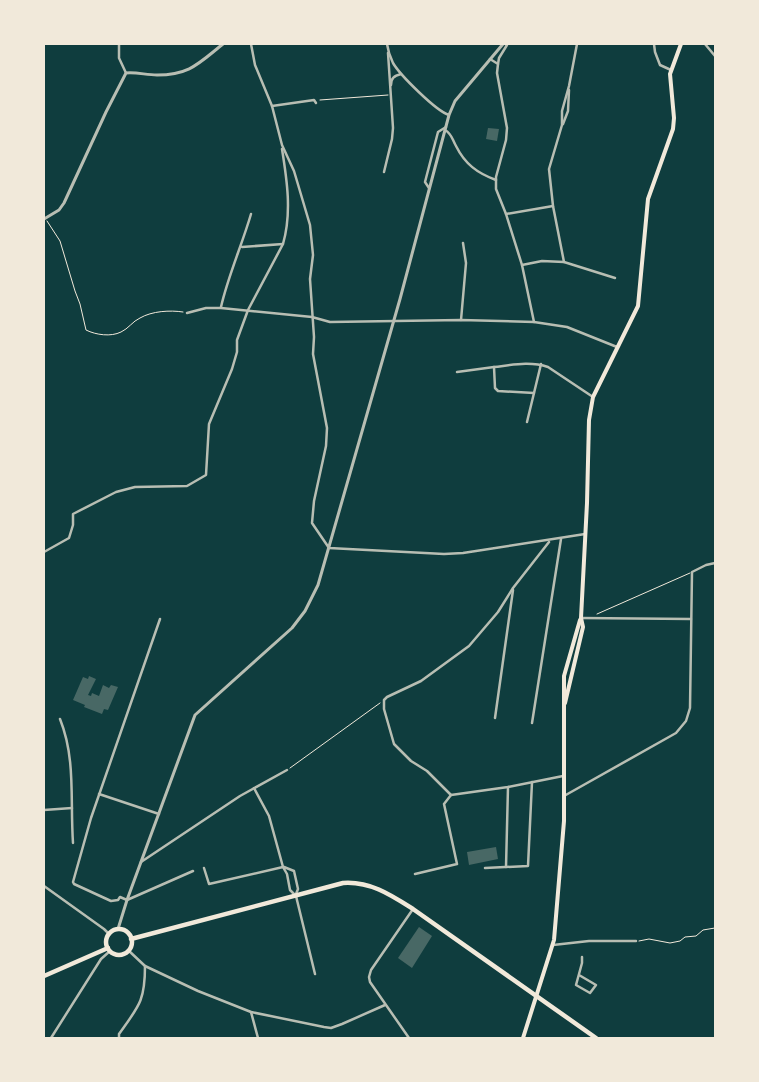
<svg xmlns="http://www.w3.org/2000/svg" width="759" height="1082" font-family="'Noto Sans',sans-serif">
	<rect width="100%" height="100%" fill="#0f3d3e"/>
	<g fill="#486865">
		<polygon points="488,128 499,129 497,141 486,139"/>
		<polygon points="89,676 96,679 88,695 91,696 92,693 99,696 103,685 109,688 111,685 118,687 108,710 104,709 102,714 84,707 85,705 73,700 83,677 88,679"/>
		<polygon points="496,847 498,859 469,865 467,852"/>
		<polygon points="419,927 432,936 412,968 398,958"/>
	</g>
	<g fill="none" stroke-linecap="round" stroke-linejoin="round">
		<g stroke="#f1e9da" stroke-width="1">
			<polyline points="320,100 388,95"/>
			<path d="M47,221L60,241L75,291L80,304L86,330C96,335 111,337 121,332C128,329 133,321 140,318C152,311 170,310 183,312"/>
			<polyline points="597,614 690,573"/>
			<polyline points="290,768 380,703"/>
			<polyline points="639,941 649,939 670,943 680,941 685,937 696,936 703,930 715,928"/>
		</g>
		<g stroke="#b8beb3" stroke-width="2.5">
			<polyline points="119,44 119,58 126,73"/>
			<polyline points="251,44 255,65 272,106 282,145 294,171 310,225 313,255 310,279 314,337 313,354 327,428 326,446 314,501 312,523 329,548 444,554 463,553 585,534"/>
			<path d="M387,44C388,51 390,57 393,63C400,75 436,111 449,115"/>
			<polyline points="654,44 655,52 660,65 671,70"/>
			<polyline points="705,44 715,56"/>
			<polyline points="490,59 498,64 497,73 507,128 506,140 496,177 496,189 506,214 522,265 534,322"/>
			<polyline points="498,64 499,58 507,45 505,44"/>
			<path d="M391,85C391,78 394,76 401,74"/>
			<polyline points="272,106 314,100 316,103"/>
			<polyline points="563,124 568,111 569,90"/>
			<path d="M445,130C452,134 452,139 456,146C465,164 477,173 496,180"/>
			<polyline points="384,172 392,139 393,128 388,53"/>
			<polyline points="429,188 425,182 438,132 446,127"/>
			<polyline points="506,214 553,206"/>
			<polyline points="242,247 283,244"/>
			<polyline points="564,262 553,206 549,169 562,125 562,111 569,86 577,44"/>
			<polyline points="522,265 542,261 564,262 615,278"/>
			<path d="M221,307C228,276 242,245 251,214"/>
			<polyline points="187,313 206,308 221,308 312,317 330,322 461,320 534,322 567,327 617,347"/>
			<polyline points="461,320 466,263 463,243"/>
			<polyline points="457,372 494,367"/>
			<path d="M534,393L498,391L495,388L494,367C512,365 530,361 548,367L593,397"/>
			<polyline points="527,422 541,364"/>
			<path d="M44,552L69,538L73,525V514L116,492L135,487L187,486L206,475L209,424L232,369L237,352V340L248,310L283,244C292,213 287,180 282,149"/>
			<polyline points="581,618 691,619"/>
			<polyline points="160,619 91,818 73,882 74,884 111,901 118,900 120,897 127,900 193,871"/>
			<polyline points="495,718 513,590"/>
			<path d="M60,719C76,759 70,800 73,843"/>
			<polyline points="532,723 561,539"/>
			<polyline points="254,788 269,816 283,867 287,874 290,890 296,896 315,974"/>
			<polyline points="99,794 159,814"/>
			<polyline points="451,795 427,771 411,761 394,744 384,709 384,700 387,697 421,681 469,646 498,612 513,588 549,542"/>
			<polyline points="564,796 676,733 686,721 690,708 692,572 706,565 715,563"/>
			<polyline points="44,810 72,808"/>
			<polyline points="141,862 240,796 287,770"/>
			<polyline points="284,867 294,871 298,889 296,894"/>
			<polyline points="506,867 508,787"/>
			<polyline points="204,868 209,884 283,867"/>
			<polyline points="485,868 528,866 532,782"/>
			<polyline points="415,874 457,864 444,804 451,795 508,787 563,776"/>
			<polyline points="44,886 104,929 109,934"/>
			<polyline points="553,945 589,941 636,941"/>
			<polyline points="128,950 145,966 198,991 251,1012 324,1027 331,1028 342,1024 385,1005"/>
			<polyline points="579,975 596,985 590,993 576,985 582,963 582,957"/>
			<polyline points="251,1012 258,1038"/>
			<polyline points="51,1038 101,959 110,951"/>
			<path d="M119,1038V1034C139,1006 145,1001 145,966"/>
			<polyline points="409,1038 370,982 369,977 371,970 413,909"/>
		</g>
		<g stroke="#b8beb3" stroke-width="3">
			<path d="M44,219L59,210L64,203L106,112L126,73C137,72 146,75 157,75C190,75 199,63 223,44"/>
			<polyline points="118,929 127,900 195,715 292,628 305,611 318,585 400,299 449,115 455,101 503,44"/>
		</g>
		<g stroke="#f1e9da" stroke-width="4">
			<polyline points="565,703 583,627 581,618 587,503 589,420 593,397 638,306 648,199 673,129 674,118 670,74 681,44"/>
			<polyline points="523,1038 554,940 564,821 564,676 580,620"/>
		</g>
		<g stroke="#f1e9da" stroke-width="4.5">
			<circle cx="119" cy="942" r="13"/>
			<path d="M131,939L343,883C370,881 391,895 413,909L596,1038"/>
			<polyline points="44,976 108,948"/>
		</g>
	</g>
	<rect width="759" height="1082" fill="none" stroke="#f1e9da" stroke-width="90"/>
</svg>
